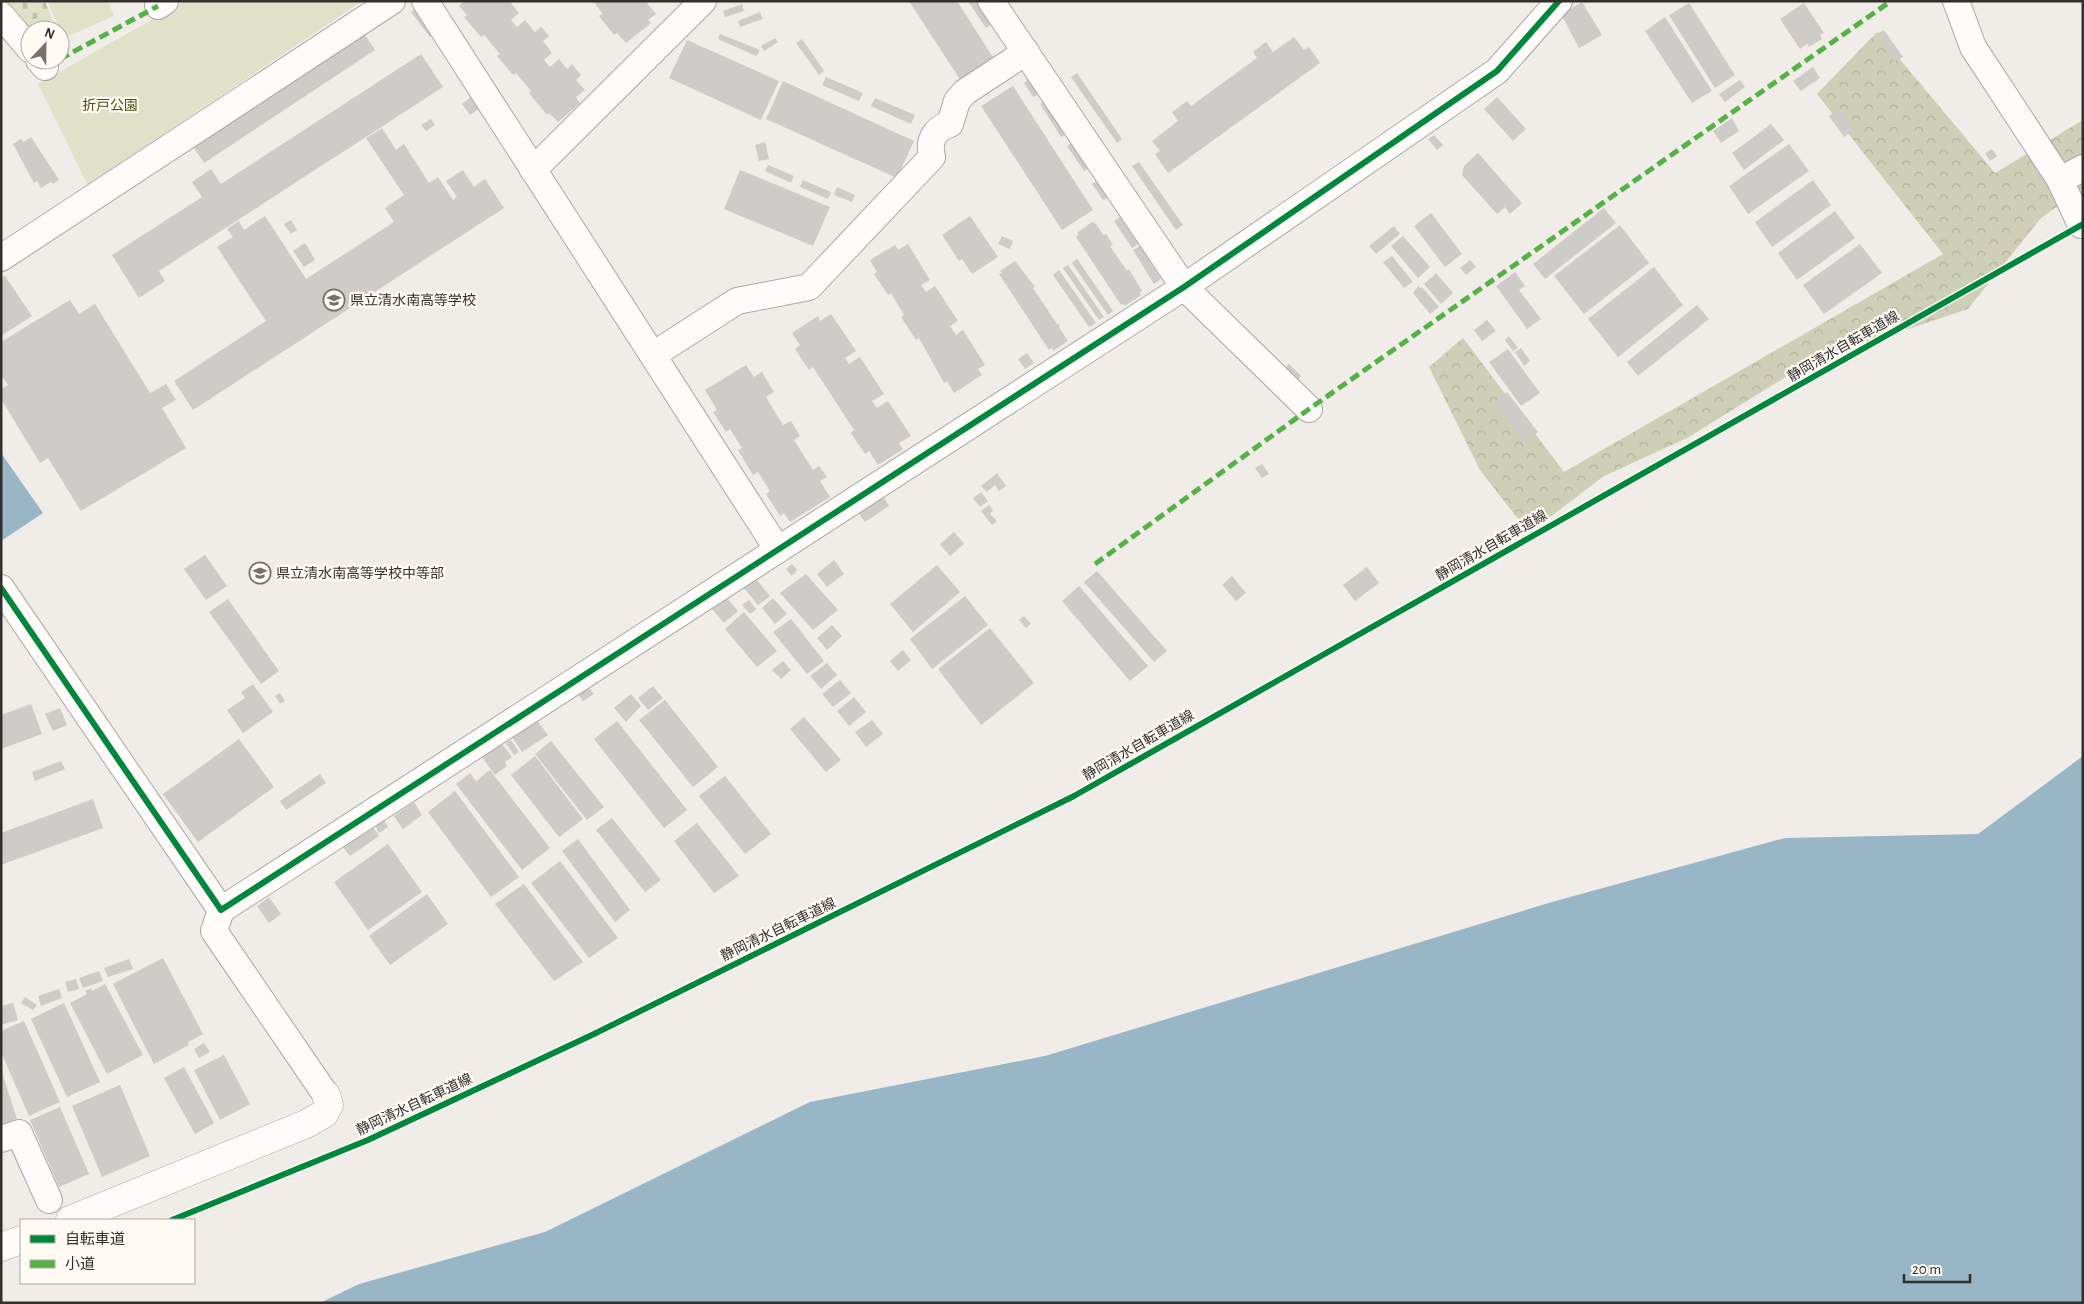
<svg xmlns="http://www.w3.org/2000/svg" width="2084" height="1304" font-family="'Alegreya Sans','Noto Sans JP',sans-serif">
	<defs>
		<pattern id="forest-crowns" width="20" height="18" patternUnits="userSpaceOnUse" patternTransform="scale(1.25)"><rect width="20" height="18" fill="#cdcfb6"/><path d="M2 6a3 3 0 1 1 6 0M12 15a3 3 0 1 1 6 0" fill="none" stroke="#b0b29d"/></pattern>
		<pattern id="cemetery-stones" width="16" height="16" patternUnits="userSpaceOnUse" patternTransform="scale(1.25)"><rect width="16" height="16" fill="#dfe1c8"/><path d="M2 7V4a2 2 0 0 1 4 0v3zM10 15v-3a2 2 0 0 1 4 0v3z" fill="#c0c1ac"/></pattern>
	</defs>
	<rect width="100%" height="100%" fill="#f0ece7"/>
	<polygon fill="url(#forest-crowns)" points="1877,32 1995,173 2083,120 2083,188 2041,218 1968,309 1810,362 1687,438 1604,476 1529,533 1480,470 1429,367 1463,338 1564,472 1943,254 1817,94"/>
	<polygon fill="url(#cemetery-stones)" points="1,1 45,1 56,30 30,30 1,5"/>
	<g fill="#dfe1c8">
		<polygon points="47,1 108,1 114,16 64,38"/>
		<polygon points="185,1 362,1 88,185 38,84"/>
	</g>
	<g fill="#98b6c5">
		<polygon points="1,453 43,513 1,541"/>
		<polygon points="2083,756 2083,1303 320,1303 359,1284 545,1232 810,1102 1045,1056 1552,902 1785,838 1978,834"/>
	</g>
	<g fill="#ceccc8">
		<polygon points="464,1 512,1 511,3 519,13 511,20 517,27 525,20 535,32 541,27 549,36 543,41 552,53 544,60 550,67 559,59 567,69 572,64 581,75 576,80 585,90 576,97 580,103 558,122 549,113 547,115 529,93 531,91 516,73 513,75 497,56 500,54 484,35 481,37 464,17 467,15 459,6"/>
		<polygon points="593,1 649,1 647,3 656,14 648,20 651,23 626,43 617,33 614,35 599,16 603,14"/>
		<polygon points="909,1 957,1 994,59 961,81"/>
		<polygon points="968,1 979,1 993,23 986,28"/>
		<polygon points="1582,2 1602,35 1579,48 1561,14"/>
		<polygon points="1689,3 1735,75 1715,88 1669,15"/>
		<polygon points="1804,3 1824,33 1820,35 1822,39 1809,47 1807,44 1800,49 1780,19"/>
		<polygon points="742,4 744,11 725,17 723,11"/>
		<polygon points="417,8 435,34 430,37 411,12"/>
		<polygon points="760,12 763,19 740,27 738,21"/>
		<polygon points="1665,17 1712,91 1692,103 1645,31"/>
		<polygon points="1884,30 1903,57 1895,62 1877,34"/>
		<polygon points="363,32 375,50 204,163 192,145"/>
		<polygon points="720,34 760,50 758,54 756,56 718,39"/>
		<polygon points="1294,37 1304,50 1309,47 1320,63 1168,173 1155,154 1160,151 1152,141 1178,121 1172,112 1187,101 1191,106 1257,58 1253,52 1266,42 1273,52"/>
		<polygon points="775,38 778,42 764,51 761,46"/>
		<polygon points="802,39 824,71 819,75 796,43"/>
		<polygon points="687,40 779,81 761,120 669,78"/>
		<polygon points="421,54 443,87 159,271 165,281 139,298 112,255 202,197 192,182 211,169 221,184"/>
		<polygon points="1813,67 1820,78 1801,91 1793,81"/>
		<polygon points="1077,73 1122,139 1117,143 1071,77"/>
		<polygon points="826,77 863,93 859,101 822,85"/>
		<polygon points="1029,79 1039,94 1033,97 1024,83"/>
		<polygon points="1740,80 1745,87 1725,102 1719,94"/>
		<polygon points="783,81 914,141 897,178 766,119"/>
		<polygon points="1013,86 1093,210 1062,230 981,106"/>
		<polygon points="471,97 479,109 470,115 462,104"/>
		<polygon points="1497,97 1526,129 1513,141 1484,109"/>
		<polygon points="875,98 915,115 911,124 871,106"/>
		<polygon points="1045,101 1067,133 1061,137 1040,104"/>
		<polygon points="1840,108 1854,130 1844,137 1829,116"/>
		<polygon points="1732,118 1739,131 1721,143 1713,131"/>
		<polygon points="431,119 435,125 426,131 421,125"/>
		<polygon points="1771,124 1784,140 1744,170 1732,153"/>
		<polygon points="382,128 396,150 404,144 429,183 438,177 453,200 457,197 446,181 463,170 474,187 485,179 504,208 193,410 174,381 266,321 217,247 233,237 227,229 239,221 244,230 265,216 306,279 394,222 385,208 404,195 366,138"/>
		<polygon points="1434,135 1443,145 1437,150 1428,139"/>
		<polygon points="31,137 59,180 53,184 51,182 41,188 37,181 34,183 13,144 21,139 23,142"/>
		<polygon points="765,142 769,159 759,161 755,145"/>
		<polygon points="1073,142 1090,168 1084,171 1067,146"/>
		<polygon points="1789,144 1809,171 1748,214 1729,186"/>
		<polygon points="1992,149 1997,156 1990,161 1985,153"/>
		<polygon points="1478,153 1522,203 1510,214 1505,207 1497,214 1462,175 1464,166"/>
		<polygon points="1139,162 1183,225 1176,230 1132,166"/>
		<polygon points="768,165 794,176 791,183 765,171"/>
		<polygon points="740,170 830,207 813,246 724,209"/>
		<polygon points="803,180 831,192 828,199 800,187"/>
		<polygon points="1098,180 1109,196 1103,200 1092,184"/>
		<polygon points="1813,180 1831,205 1772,247 1755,222"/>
		<polygon points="837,187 855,195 852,202 834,195"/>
		<polygon points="1604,208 1616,223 1545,279 1533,264"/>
		<polygon points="1835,211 1855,238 1797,280 1778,253"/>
		<polygon points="1431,213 1462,254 1445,267 1414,226"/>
		<polygon points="970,216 998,257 972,274 962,259 959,261 942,235"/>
		<polygon points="1120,217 1138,244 1132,248 1114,221"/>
		<polygon points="291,220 297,230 291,234 284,224"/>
		<polygon points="1092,222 1096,224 1103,235 1106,234 1113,245 1110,246 1127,271 1129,269 1142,291 1140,292 1141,295 1125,306 1124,304 1121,305 1076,237 1078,235 1077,233"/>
		<polygon points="1620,225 1649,263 1584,314 1554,276"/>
		<polygon points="1394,226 1400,234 1376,254 1369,246"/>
		<polygon points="1002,236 1013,241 1010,249 998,244"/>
		<polygon points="1403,236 1430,267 1418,278 1391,246"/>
		<polygon points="305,243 315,260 304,267 293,251"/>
		<polygon points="908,244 930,280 921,285 926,292 935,286 958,321 950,326 956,335 963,330 985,365 978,369 982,375 954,393 947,381 944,383 919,338 916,340 901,317 904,315 891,293 888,295 874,274 877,272 870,260 895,245 898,250"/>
		<polygon points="1860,244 1882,273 1824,314 1803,285"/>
		<polygon points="1140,246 1161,279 1154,284 1133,250"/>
		<polygon points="1392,256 1413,282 1404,288 1383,262"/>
		<polygon points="1077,259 1113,311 1108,315 1072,263"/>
		<polygon points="1470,260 1476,267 1466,275 1460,268"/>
		<polygon points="1015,261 1035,287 1033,288 1057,324 1060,325 1059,327 1068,341 1053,351 1052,348 1049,350 999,274 1002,273 1000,271"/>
		<polygon points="1068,265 1104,317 1099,320 1063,268"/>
		<polygon points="1654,267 1683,305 1618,357 1588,319"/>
		<polygon points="1059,270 1096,323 1089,327 1053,275"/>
		<polygon points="1515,272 1525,286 1519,290 1541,319 1527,329 1496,286"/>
		<polygon points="1436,273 1453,293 1441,304 1424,284"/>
		<polygon points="5,276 32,316 1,336 1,278"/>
		<polygon points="1418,286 1420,288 1422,287 1439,307 1430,314 1413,293"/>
		<polygon points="70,300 79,314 95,304 150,393 166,384 176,400 162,408 186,448 81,511 48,458 40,463 1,399 1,389 8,385 1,375 1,342"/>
		<polygon points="1697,305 1709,319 1638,376 1627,362"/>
		<polygon points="831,314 856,351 845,358 849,364 860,357 884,394 872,401 877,408 888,401 911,436 899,443 903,449 878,465 869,451 865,454 851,433 854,430 813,367 809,370 795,349 800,345 792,333 818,316 820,321"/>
		<polygon points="1487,320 1496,331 1482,341 1474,330"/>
		<polygon points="1509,336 1518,348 1513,351 1505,340"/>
		<polygon points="1521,348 1530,361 1524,366 1515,352"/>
		<polygon points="1508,349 1540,393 1521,406 1489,362"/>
		<polygon points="1027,353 1034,363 1025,369 1018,359"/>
		<polygon points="1289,364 1301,376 1295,384 1282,372"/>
		<polygon points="746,365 754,377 762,372 774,392 766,397 783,425 791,421 800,436 794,440 813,470 819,466 827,477 820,481 830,497 790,522 784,513 780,516 766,494 770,491 758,472 753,475 738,450 742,448 730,429 726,432 713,412 717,410 705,390"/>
		<polygon points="1507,392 1538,432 1524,442 1494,402"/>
		<polygon points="1262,464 1269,474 1262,478 1255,468"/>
		<polygon points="997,473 1006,486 999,491 995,485 987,492 981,486"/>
		<polygon points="981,492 988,501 980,507 973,498"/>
		<polygon points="882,495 889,506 865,522 858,512"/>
		<polygon points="989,505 993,510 990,514 997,521 992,525 981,511"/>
		<polygon points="954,532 964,544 950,556 940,544"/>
		<polygon points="205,555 227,586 206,600 184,569"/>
		<polygon points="834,560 844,574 827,587 817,574"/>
		<polygon points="792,564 797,570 792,576 786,569"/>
		<polygon points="937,565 960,592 913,632 890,604"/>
		<polygon points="1367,567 1379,583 1355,601 1343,585"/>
		<polygon points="1097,571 1167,651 1154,662 1084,582"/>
		<polygon points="806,574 838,610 813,630 780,593"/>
		<polygon points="1232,576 1246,593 1236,601 1222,585"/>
		<polygon points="756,579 770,596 758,605 744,588"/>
		<polygon points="1079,586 1148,666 1130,681 1062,601"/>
		<polygon points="965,596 988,625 932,669 910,639"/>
		<polygon points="727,598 738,611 724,623 712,609"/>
		<polygon points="773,598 787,614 775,624 762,608"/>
		<polygon points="228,599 279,671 261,684 209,612"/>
		<polygon points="749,600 756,609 750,614 742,605"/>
		<polygon points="744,612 777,651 757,667 725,629"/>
		<polygon points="1024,616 1031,624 1026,628 1019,620"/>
		<polygon points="791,619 824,661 807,674 773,632"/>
		<polygon points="832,625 842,636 827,650 817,638"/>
		<polygon points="990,628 1034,683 981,725 938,669"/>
		<polygon points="903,650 911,660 898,671 890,661"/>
		<polygon points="783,661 791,670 781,679 772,670"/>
		<polygon points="827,663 837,675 821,689 810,676"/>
		<polygon points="840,680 851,693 833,707 822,694"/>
		<polygon points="253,684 273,712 243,733 227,710 245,698 241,692"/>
		<polygon points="588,686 594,694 583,701 577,693"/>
		<polygon points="653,686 663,698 648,710 638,698"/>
		<polygon points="280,693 285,701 280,704 275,696"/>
		<polygon points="631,694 641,706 626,722 614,708"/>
		<polygon points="854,697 866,712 849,726 837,711"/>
		<polygon points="665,700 718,767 693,787 639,720"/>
		<polygon points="31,704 42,734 1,749 1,715"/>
		<polygon points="60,708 67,725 53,731 45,714"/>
		<polygon points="804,717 841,760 826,772 790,729"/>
		<polygon points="537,720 548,735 522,752 512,737"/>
		<polygon points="872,720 883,734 866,747 855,732"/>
		<polygon points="617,721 687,810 664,828 594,739"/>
		<polygon points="239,739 274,787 198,842 163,794"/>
		<polygon points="511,740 519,752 514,755 506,743"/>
		<polygon points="551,741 604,807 587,820 535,754"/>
		<polygon points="501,743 512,757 505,762 507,766 495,775 482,757"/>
		<polygon points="535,756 583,819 559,837 511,775"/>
		<polygon points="61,761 65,769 35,781 32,772"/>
		<polygon points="490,770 550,848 522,870 456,784 470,773 476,781"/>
		<polygon points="320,774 326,783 286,810 280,801"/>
		<polygon points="725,776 771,834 745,854 699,796"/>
		<polygon points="455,791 519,877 491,897 428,812"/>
		<polygon points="93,799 103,828 1,865 1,833"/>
		<polygon points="414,802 422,815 403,829 394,816"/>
		<polygon points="612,818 661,880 645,892 596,830"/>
		<polygon points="384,820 388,827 379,833 375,825"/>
		<polygon points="697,823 739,876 714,893 674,841"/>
		<polygon points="373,827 379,836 350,856 343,847"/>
		<polygon points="578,839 630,910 615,922 562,851"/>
		<polygon points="388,844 422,892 368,930 334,882"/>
		<polygon points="560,861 618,938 589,958 531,883"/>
		<polygon points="524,884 583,962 554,981 495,904"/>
		<polygon points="427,894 448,924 390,965 369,936"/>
		<polygon points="269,897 281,914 269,923 257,906"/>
		<polygon points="163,958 203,1034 188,1042 189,1045 154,1064 113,984"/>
		<polygon points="129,959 133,969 108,977 104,968"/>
		<polygon points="99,971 103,981 83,988 79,978"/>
		<polygon points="76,979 79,989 68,992 65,982"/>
		<polygon points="105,984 143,1055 107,1074 70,1003 87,994 85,991 91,988 92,991"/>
		<polygon points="59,989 62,998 41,1006 38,996"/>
		<polygon points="25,997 37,1005 33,1010 21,1003"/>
		<polygon points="13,1003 18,1020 1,1025 1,1006"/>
		<polygon points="64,1003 100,1082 67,1097 31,1019"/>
		<polygon points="24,1021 60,1102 29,1116 1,1052 1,1031"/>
		<polygon points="204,1043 210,1052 199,1058 194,1049"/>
		<polygon points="224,1055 250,1104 220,1120 194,1070"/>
		<polygon points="184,1067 214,1123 195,1134 164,1078"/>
		<polygon points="1,1069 17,1119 1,1124"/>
		<polygon points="120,1085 150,1156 102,1177 72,1106"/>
		<polygon points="60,1107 89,1174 59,1187 30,1120"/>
	</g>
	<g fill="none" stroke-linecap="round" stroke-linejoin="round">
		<g stroke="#aba8a4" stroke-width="28">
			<g id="minor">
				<polyline points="425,1 778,550"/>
				<polyline points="991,1 1184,287 1309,409"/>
				<polyline points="1956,1 1973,47 2060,180 2083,168"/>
				<polyline points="158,6 165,1"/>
				<polyline points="1,15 30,49"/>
				<polyline points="39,60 45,67"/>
				<polyline points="533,170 703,1"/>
				<polyline points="2060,180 2081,225"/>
				<polyline points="1,258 392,1"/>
				<path d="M653,355L737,301L809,287L932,157C928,141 934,129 950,124L957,101L965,92L1026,52"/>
				<polyline points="1,588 221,910 1184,287 1497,71 1559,1"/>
				<polyline points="221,910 214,931 326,1095"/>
				<polyline points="1,1139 19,1133 49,1200"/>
			</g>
		</g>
		<g stroke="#aba8a4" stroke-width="29">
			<g id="tertiary">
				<polyline points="70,1220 306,1124 324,1114 329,1105 326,1095"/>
				<polyline points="1,1247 21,1240"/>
			</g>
		</g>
		<use href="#minor" stroke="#fdfcfb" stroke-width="26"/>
		<use href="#tertiary" stroke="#fdfcfb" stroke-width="28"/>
		<g stroke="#56b246" stroke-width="5" stroke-dasharray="10 5" stroke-linecap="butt">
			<polyline points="60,59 158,6"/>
			<polyline points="45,67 58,60"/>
			<polyline points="1095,564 1309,409 1891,1"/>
		</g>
		<g stroke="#fffaf4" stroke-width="9">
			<g id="cycleway">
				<polyline points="1,588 221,910 1184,287 1497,71 1559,1"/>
				<polyline points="172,1220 368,1140 594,1034 1074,796 2083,224"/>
			</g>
		</g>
		<use href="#cycleway" stroke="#00873e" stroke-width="6"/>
	</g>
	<defs>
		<g id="school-ring" transform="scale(1.125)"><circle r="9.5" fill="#fffaf4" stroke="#75716d" stroke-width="1.5"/><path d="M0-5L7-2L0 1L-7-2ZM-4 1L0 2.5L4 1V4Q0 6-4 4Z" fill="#75716d"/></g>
	</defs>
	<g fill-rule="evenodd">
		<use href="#school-ring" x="334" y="300"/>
		<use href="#school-ring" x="260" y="573"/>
	</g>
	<g text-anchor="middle" stroke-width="4.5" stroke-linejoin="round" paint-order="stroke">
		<g font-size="14" fill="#4b520d" stroke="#fffaf4">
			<text x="110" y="110">折戸公園</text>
		</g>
		<g font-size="14" fill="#332f2c" stroke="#fffaf4" text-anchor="start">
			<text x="350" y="305">県立清水南高等学校</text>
			<text x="276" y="578">県立清水南高等学校中等部</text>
		</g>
		<g font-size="14" fill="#332f2c" stroke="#fffaf4">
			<text transform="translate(1843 346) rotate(-30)" y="5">静岡清水自転車道線</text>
			<text transform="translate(1491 545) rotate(-30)" y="5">静岡清水自転車道線</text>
			<text transform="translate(1138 745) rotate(-30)" y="5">静岡清水自転車道線</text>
			<text transform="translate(778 929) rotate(-26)" y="5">静岡清水自転車道線</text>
			<text transform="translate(414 1104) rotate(-25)" y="5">静岡清水自転車道線</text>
		</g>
	</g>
	<rect width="2084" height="1304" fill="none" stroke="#332f2c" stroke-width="5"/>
	<rect x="20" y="1219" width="175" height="65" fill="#fffaf4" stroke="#ada9a4"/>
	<rect x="30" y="1235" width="25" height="8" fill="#00873e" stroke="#ada9a4"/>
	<text x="65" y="1244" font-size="15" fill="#332f2c">自転車道</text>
	<rect x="30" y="1260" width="25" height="8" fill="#56b246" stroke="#ada9a4"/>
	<text x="65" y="1269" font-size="15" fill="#332f2c">小道</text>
	<g transform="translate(45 45) rotate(22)"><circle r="24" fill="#fffaf4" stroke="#ada9a4"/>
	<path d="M0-4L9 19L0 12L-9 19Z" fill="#75716d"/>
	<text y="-8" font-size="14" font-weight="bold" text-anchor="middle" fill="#332f2c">N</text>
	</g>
	<path d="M1904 1274v8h66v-8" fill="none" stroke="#332f2c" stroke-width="2.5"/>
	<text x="1912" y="1274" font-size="15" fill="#332f2c" stroke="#fffaf4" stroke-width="4" paint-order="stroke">20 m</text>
</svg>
